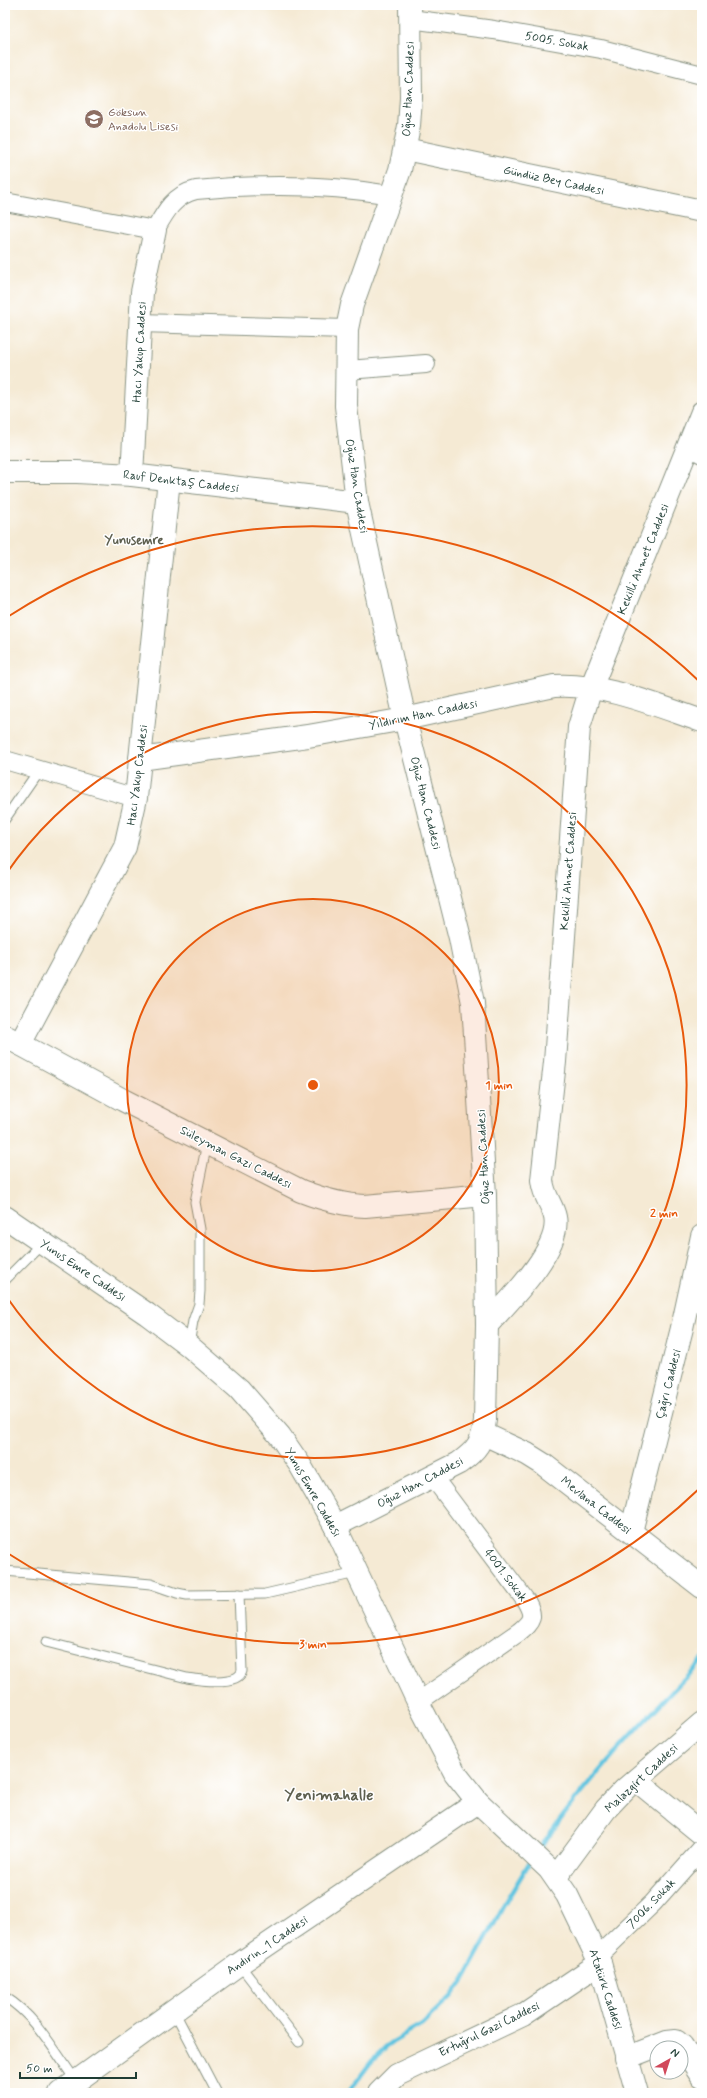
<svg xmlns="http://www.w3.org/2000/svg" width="707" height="2098" font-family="Mynerve,sans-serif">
	<rect width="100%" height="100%" fill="#fff"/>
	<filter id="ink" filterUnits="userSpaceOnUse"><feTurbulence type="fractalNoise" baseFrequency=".025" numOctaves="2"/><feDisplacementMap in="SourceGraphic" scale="8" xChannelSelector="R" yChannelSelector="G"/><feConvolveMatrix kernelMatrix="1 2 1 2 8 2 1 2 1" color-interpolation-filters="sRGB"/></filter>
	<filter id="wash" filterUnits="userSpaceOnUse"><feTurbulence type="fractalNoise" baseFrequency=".012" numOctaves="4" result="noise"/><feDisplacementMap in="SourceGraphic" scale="16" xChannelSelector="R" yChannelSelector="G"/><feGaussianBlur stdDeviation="0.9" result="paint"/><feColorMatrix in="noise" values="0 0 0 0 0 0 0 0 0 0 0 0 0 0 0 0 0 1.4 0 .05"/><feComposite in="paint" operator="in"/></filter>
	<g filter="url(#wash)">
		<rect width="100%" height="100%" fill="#f5ead4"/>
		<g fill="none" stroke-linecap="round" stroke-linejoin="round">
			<g stroke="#62c5e0" stroke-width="4.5">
				<path d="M538,1851C585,1781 644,1721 702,1660"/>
				<polyline points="348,2093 371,2062 391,2043 422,2025 451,1997 464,1979 505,1903 531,1860"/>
			</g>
		</g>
	</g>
	<g filter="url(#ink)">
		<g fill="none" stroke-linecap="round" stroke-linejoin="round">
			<g stroke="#8a9484" stroke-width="11">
				<g id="lane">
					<polyline points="5,819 39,770"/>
					<polyline points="5,1280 43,1242"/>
					<polyline points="189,1345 193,1321 199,1304 200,1291 200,1229 195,1202 207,1143"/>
					<polyline points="5,1571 151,1584 177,1593 187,1595 265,1594 356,1573"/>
					<path d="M46,1642L187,1678C199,1680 238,1686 242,1671L239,1594"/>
					<polyline points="239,1964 299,2042"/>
					<path d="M5,1997C36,2016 55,2052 76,2081"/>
					<polyline points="174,2011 217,2093"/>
				</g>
			</g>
			<g stroke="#8a9484" stroke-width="20">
				<g id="street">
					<polyline points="410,19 494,30 601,49 702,75"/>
					<path d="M5,202L155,230C165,212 174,195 196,190C259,184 328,184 391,195"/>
					<polyline points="140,323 347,329"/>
					<polyline points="347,370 426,364"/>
					<polyline points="688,446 702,454"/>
					<polyline points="5,760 136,798"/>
					<path d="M418,1702L519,1632C532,1621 535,1617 526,1601L433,1477"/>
					<polyline points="597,1957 653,1903 702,1848"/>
				</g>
			</g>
			<g stroke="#8a9484" stroke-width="24">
				<g id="secondary">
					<polyline points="405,149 702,211"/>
					<polyline points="5,472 77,472 132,475 357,502"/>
					<polyline points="132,475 142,292 155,230"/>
					<path d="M140,759L308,736L405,719L554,686C604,683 655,705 702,721"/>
					<path d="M5,1036L123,1100L301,1191C322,1199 342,1205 365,1206L485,1195"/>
					<polyline points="20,1044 125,847 136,798 169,479"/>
					<polyline points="5,1217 147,1314 188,1345 239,1389 280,1436 300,1465 335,1526 418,1702 455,1773 478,1802 549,1869 567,1895 600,1963 637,2093"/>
					<path d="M487,1325C507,1303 562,1249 555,1217C552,1203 544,1198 542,1180L555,1062L579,727L591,688L702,412"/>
					<polyline points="484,1434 527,1454 543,1464 702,1587"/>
					<path d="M335,1526L459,1463C477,1450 483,1442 485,1420L487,1325L485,1195L473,1003L460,938L405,719L357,502L346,406L347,329L352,305L400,170L409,126L411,98L410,5"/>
					<polyline points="631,1532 682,1328 702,1236"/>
					<polyline points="636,1780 702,1834"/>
					<polyline points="556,1877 606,1809 625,1789 702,1723"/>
					<polyline points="626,2058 667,2042 676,2041 682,2046 702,2076"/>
					<polyline points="60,2093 239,1964 478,1802"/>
					<polyline points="379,2093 397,2075 523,2015 600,1963"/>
				</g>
			</g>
			<use href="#lane" stroke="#fff" stroke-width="9"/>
			<use href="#street" stroke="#fff" stroke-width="18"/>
			<use href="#secondary" stroke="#fff" stroke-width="22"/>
		</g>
	</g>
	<circle cx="313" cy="1085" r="186" fill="#e8590c" fill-opacity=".12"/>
	<g fill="none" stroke="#e8590c" stroke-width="2">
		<circle cx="313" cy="1085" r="186"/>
		<path d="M6 874A373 373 0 1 1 6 1296"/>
		<path d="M701 1487A559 559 0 0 1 9 1554M9 616A559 559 0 0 1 701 683"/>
	</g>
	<defs>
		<g id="school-disc" transform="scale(1)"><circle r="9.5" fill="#8d6e63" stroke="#fff"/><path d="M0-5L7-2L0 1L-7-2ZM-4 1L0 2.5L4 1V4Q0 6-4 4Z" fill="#fff"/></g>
	</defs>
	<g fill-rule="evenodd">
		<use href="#school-disc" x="94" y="119"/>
	</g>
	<g text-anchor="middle" stroke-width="3" stroke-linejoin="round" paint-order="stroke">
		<g font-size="12" fill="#1f3d34" stroke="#fff">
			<text transform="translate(557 41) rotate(10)" y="4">5005. Sokak</text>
			<text transform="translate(408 89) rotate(-88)" y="4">Oğuz Han Caddesi</text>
			<text transform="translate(554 180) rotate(12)" y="4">Gündüz Bey Caddesi</text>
			<text transform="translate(139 352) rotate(-87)" y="4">Hacı Yakup Caddesi</text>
			<text transform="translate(181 481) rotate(7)" y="4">Rauf Denktaş Caddesi</text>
			<text transform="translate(357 486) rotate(81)" y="4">Oğuz Han Caddesi</text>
			<text transform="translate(643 559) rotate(-68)" y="4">Kekilli Ahmet Caddesi</text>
			<text transform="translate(423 714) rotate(-12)" y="4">Yıldırım Han Caddesi</text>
			<text transform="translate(137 775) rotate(-83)" y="4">Hacı Yakup Caddesi</text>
			<text transform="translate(426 803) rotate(76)" y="4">Oğuz Han Caddesi</text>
			<text transform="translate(568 871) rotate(-86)" y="4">Kekilli Ahmet Caddesi</text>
			<text transform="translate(236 1157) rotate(27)" y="4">Süleyman Gazi Caddesi</text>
			<text transform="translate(483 1157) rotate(-93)" y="4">Oğuz Han Caddesi</text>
			<text transform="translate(83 1270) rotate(34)" y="4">Yunus Emre Caddesi</text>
			<text transform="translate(668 1384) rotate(-76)" y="4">Çağrı Caddesi</text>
			<text transform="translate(420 1482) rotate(-28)" y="4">Oğuz Han Caddesi</text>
			<text transform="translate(313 1492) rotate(60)" y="4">Yunus Emre Caddesi</text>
			<text transform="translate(596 1505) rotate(38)" y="4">Mevlana Caddesi</text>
			<text transform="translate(506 1575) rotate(53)" y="4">4001. Sokak</text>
			<text transform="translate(641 1778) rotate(-43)" y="4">Malazgirt Caddesi</text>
			<text transform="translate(651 1903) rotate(-46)" y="4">7006. Sokak</text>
			<text transform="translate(267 1945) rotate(-34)" y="4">Andırın_1 Caddesi</text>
			<text transform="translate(606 1989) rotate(72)" y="4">Atatürk Caddesi</text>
			<text transform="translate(489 2029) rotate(-26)" y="4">Ertuğrul Gazi Caddesi</text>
		</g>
		<g font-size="12" fill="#785e54" stroke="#fff" text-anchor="start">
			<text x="108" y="116">Göksun<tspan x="108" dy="14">Anadolu Lisesi</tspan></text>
		</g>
		<g font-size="13" font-weight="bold" fill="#5d5f4f" stroke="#fff">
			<text x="134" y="544">Yunusemre</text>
		</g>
		<g font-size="16" font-weight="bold" fill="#5d5f4f" stroke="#fff">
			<text x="329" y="1800">Yenimahalle</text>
		</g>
	</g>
	<circle cx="313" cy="1085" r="6" fill="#e8590c" stroke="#fff" stroke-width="2"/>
	<g font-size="12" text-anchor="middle" font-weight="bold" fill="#e8590c" stroke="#fff" stroke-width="3" stroke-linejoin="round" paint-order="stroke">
		<text x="499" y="1089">1 min</text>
		<text x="664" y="1217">2 min</text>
		<text x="313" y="1648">3 min</text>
	</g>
	<rect width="707" height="2098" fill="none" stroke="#fff" stroke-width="20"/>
	<g transform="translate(669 2060) rotate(39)"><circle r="19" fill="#ffffff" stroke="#a5b1ae"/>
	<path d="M0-3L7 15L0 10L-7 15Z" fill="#d1495b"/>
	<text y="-6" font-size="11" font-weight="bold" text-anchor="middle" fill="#1f3d34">N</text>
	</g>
	<path d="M20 2072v6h116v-6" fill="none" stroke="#1f3d34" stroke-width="2"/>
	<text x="26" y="2072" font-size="12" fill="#1f3d34" stroke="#ffffff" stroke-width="3" paint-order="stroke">50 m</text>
</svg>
